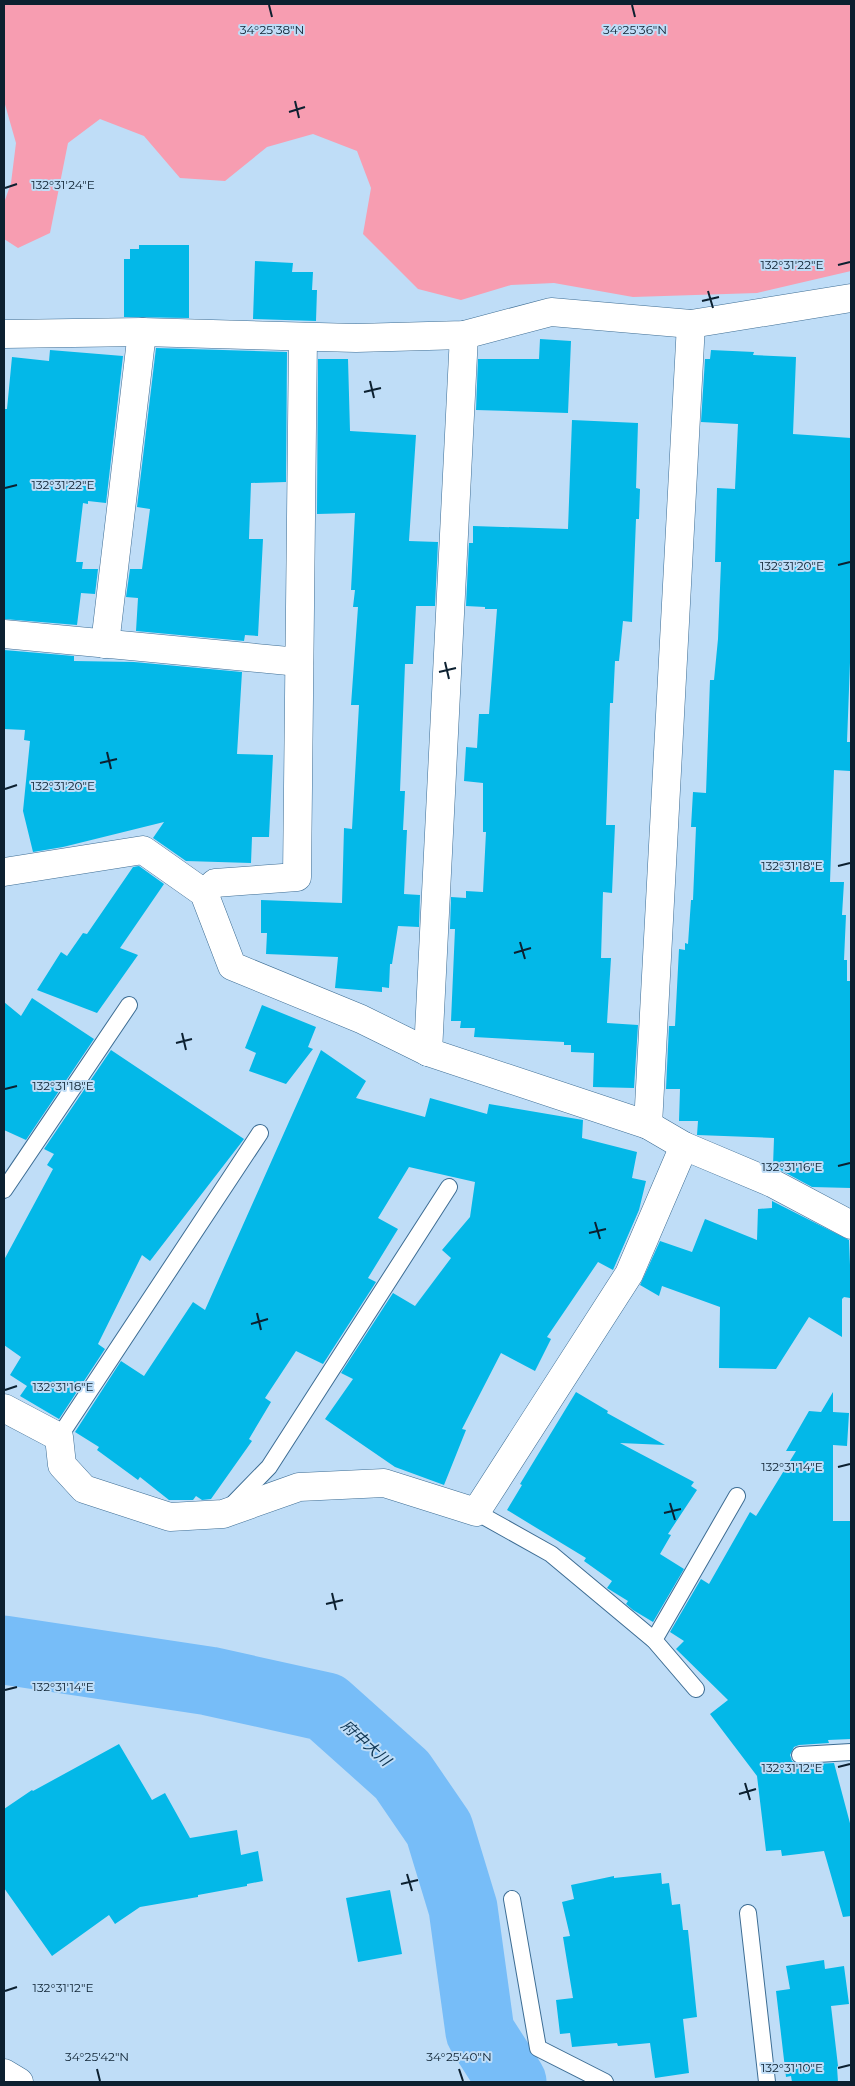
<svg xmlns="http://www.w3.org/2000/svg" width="855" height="2086" font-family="Montserrat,'Noto Sans JP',sans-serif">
	<rect width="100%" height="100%" fill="#bfddf7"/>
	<polygon fill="#f79db1" points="4,4 851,4 851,271 757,293 633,297 554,283 511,285 461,300 418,289 363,234 371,188 357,151 313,134 267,147 225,181 180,178 144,136 100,119 68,143 50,233 18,248 4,239 4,203 11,183 16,143 4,101"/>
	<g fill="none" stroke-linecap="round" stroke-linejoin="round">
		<polyline stroke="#77bdf8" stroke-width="69" points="4,1650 209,1681 326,1707 402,1775 439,1829 463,1908 480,2032 512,2082"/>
	</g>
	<g fill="#03b8e8">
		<polygon points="139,245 189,245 189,318 124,317 124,259 130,259 130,249 139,249"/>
		<polygon points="255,261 293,263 292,272 313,272 312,290 317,290 316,321 253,319"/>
		<polygon points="540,339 571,341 568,413 476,410 478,359 539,359"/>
		<polygon points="156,348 287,352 286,482 251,483 249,539 263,539 258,636 245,635 244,641 136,631 138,598 126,597 130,569 142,569 150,509 137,507"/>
		<polygon points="50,350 123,356 106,503 88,501 88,504 83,503 76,562 83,562 82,569 98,569 95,594 81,593 77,625 4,619 4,409 7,409 12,357 49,361"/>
		<polygon points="711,350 754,352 753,355 796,357 793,434 851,438 851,636 847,742 851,742 851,756 850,771 834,770 830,882 844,882 842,915 846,915 844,960 847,960 847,981 851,981 851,1188 812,1187 773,1166 774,1138 697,1135 698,1121 679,1121 680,1089 666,1089 669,1026 675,1026 679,949 685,950 685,943 688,944 691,900 693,900 696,827 691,827 693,792 706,793 710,680 714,680 718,639 721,562 715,562 717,488 735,489 738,424 701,422 705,359 710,359"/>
		<polygon points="318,359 348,359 350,431 416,435 409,541 438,542 435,606 416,606 413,664 405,664 400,791 405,791 403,830 407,830 404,894 420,895 419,927 398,926 392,964 390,964 389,988 382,987 382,992 335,988 338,957 266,954 267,933 261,933 261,900 342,903 344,828 352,829 359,705 351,705 358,607 353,607 355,590 351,590 355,513 317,514"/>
		<polygon points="572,420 638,423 636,488 640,489 639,519 636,519 632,622 623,621 619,661 615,661 613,703 610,703 606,825 615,825 612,893 603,892 601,958 611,958 607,1023 638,1025 634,1088 593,1087 594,1053 571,1052 571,1045 564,1045 564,1042 474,1037 475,1028 460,1028 461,1021 451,1021 455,929 450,929 451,897 466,898 466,891 483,892 486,832 483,832 483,783 464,781 466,747 477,748 479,714 489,714 497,609 485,609 485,607 466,606 469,543 473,543 473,526 568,529"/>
		<polygon points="4,650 74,656 74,661 134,662 242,672 237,754 273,755 269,837 252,837 251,863 186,861 153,838 164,822 63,847 33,852 23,811 30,741 24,740 25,730 4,729"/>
		<polygon points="139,866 164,884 120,948 138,955 97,1013 37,990 61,952 67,956 83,933 87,934 133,867"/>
		<polygon points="32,998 94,1039 26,1140 4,1130 4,1002 21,1016"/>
		<polygon points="262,1005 316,1027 308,1047 313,1049 286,1084 249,1071 256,1053 245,1048"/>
		<polygon points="111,1050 244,1139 150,1261 142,1255 98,1344 105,1349 59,1419 20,1396 27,1386 10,1375 21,1357 4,1345 4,1260 53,1169 47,1165 54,1154 44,1149"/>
		<polygon points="321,1050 366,1081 356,1098 425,1117 430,1098 487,1114 489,1104 583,1120 582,1138 637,1152 632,1178 646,1181 639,1210 613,1270 598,1262 547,1337 551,1339 535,1371 501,1353 462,1429 466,1430 444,1485 395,1467 325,1419 353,1379 341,1373 393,1293 415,1306 451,1258 442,1250 470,1217 475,1182 409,1167 378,1218 398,1229 368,1278 376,1282 323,1364 296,1351 265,1398 271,1402 249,1439 252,1441 211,1499 202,1500 196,1496 193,1500 169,1500 140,1477 138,1480 97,1450 99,1447 75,1432 121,1361 144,1376 193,1302 205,1310"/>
		<polygon points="772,1201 849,1240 850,1265 851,1265 850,1298 844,1297 842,1299 842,1337 809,1317 776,1369 719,1368 720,1307 662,1286 659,1296 640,1285 660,1241 692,1252 705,1219 757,1240 758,1209 772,1208"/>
		<polygon points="576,1392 608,1411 607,1413 665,1445 620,1443 694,1482 691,1486 697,1490 668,1534 671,1535 660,1554 684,1569 653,1622 633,1610 626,1604 628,1601 607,1588 612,1581 584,1561 586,1558 507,1510 522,1485 520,1484"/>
		<polygon points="833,1392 833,1412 849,1413 847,1446 833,1445 833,1521 851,1521 851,1739 828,1740 829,1743 799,1745 794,1747 790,1755 792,1761 800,1765 834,1763 851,1827 851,1916 843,1917 824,1851 782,1856 781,1850 766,1851 757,1776 710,1714 728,1700 676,1649 684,1641 670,1632 701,1579 709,1584 750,1512 756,1516 758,1513 796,1451 786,1451 809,1411 821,1412"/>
		<polygon points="119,1744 152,1800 165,1793 190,1838 237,1830 241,1855 258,1851 263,1881 247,1884 247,1886 198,1895 198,1897 140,1907 115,1924 109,1915 52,1956 4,1888 4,1809 32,1790 33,1791"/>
		<polygon points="661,1873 662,1884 669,1883 672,1905 680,1904 683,1930 688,1930 697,2017 683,2019 689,2073 655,2078 650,2043 618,2046 617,2043 572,2047 570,2033 560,2034 556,2000 573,1998 563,1937 570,1936 562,1902 574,1899 571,1885 614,1876 614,1878"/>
		<polygon points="390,1890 402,1954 358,1962 346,1898"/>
		<polygon points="824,1960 825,1969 844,1966 849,2004 831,2006 838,2066 837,2067 838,2082 792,2082 791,2076 786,2077 776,1991 790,1989 786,1966"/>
	</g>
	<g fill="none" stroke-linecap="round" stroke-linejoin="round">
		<g stroke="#3d6d94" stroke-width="18">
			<g id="service">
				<polyline points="4,1190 129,1005"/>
				<polyline points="59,1437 260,1133"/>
				<polyline points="230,1507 269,1467 449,1187"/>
				<polyline points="476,1512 551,1554 654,1640 696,1689"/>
				<polyline points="654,1640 737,1496"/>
				<polyline points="800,1755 851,1752"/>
				<polyline points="512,1899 538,2048 605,2082"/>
				<polyline points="748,1913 767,2082"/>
			</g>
		</g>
		<g stroke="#3d6d94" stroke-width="29">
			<g id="minor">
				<polyline points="4,334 142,332 356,338 464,335 551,312 691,324 851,298"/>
				<polyline points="4,634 299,662"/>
				<polyline points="105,644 142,332"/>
				<polyline points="4,872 143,850 204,893 232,966 361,1019 428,1052 648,1125 684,1146 772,1183 851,1225"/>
				<polyline points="204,893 215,883 297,877 303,337"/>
				<polyline points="428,1052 464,335"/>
				<polyline points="648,1125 691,324"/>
				<polyline points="4,1408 59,1437 62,1465 84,1489 170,1517 223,1514 299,1487 384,1483 476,1512 629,1274 684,1146"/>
			</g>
		</g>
		<g stroke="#3d6d94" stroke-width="29">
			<polyline id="primary" points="4,2073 19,2082"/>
		</g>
		<use href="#service" stroke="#fff" stroke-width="16"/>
		<use href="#minor" stroke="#fff" stroke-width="28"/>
		<use href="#primary" stroke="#fff" stroke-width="28"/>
	</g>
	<path fill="none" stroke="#0c2030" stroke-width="2" d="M269,5L272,17M632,5L635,17M295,101L299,118M289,112L305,107M5,188L17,184M838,265L850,262M708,291L713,308M702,301L719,297M370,381L374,398M364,392L381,388M5,488L17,485M838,565L850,562M445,662L449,679M439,672L456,668M107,752L111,769M100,763L117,759M5,789L17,785M838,866L850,863M520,942L525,959M514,953L531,948M182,1033L186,1050M176,1043L192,1039M5,1089L17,1086M838,1166L850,1163M595,1222L600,1239M589,1233L606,1229M257,1313L261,1330M251,1324L268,1319M5,1390L17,1386M838,1467L850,1464M670,1503L675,1520M664,1513L681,1509M332,1593L336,1610M326,1604L343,1600M5,1690L17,1687M838,1767L850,1764M745,1783L750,1800M739,1794L756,1789M407,1874L412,1891M401,1884L418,1880M5,1991L17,1987M838,2068L850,2065M97,2069L100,2081M459,2069L463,2081"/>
	<g text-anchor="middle" stroke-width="4" stroke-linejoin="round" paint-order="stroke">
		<g font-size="15" font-style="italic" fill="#0d3350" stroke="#bfddf7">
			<text transform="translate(366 1743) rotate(42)" y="5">府中大川</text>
		</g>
	</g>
	<g font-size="12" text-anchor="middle" fill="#0c2030" stroke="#bfddf7" stroke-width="4" stroke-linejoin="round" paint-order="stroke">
		<text x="272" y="34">34°25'38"N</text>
		<text x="635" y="34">34°25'36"N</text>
		<text x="63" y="189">132°31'24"E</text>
		<text x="792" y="269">132°31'22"E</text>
		<text x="63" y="489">132°31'22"E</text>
		<text x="792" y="570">132°31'20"E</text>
		<text x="63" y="790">132°31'20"E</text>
		<text x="792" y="870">132°31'18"E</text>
		<text x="63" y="1090">132°31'18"E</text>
		<text x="792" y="1171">132°31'16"E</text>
		<text x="63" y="1391">132°31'16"E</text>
		<text x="792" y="1471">132°31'14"E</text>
		<text x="63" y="1691">132°31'14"E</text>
		<text x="792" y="1772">132°31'12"E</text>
		<text x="63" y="1992">132°31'12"E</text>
		<text x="97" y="2061">34°25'42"N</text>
		<text x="459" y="2061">34°25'40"N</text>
		<text x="792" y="2072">132°31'10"E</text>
	</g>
	<rect width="855" height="2086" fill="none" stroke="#0c2030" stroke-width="10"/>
</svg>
